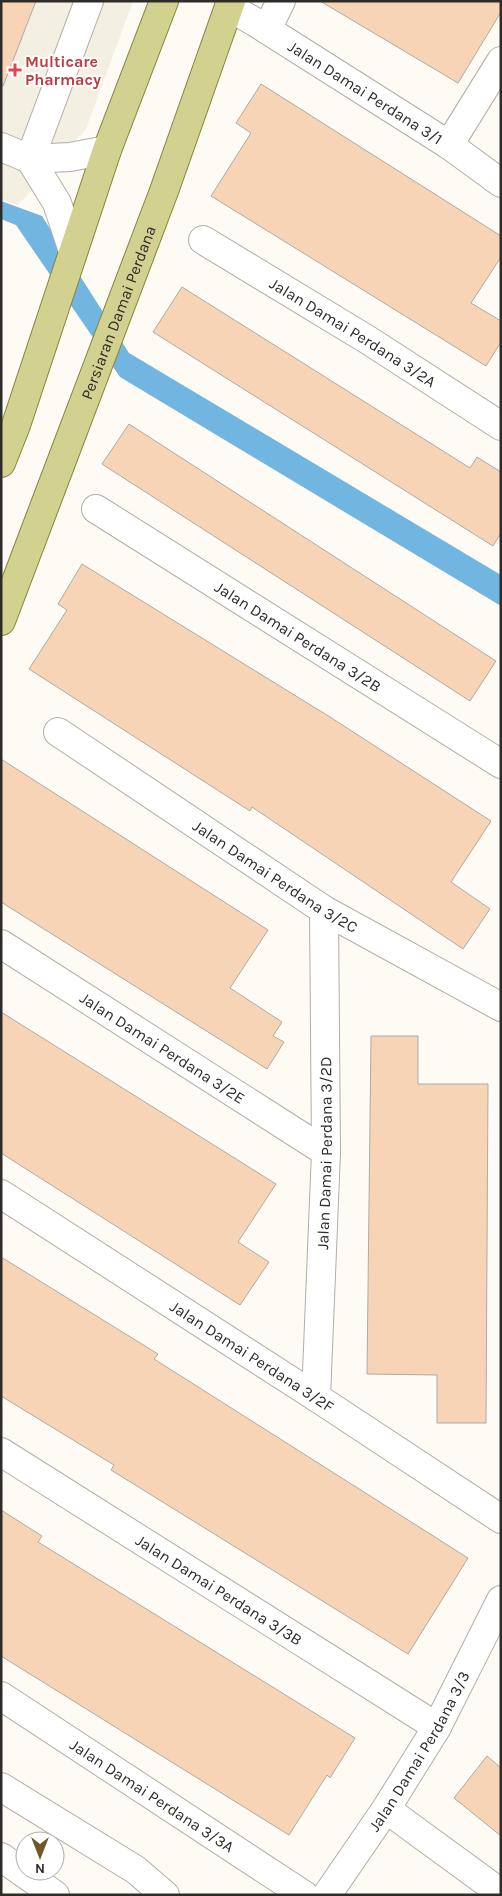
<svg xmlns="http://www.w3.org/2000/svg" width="502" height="1896" font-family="Karla,sans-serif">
	<rect width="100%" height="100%" fill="#fdfbf4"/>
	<polygon fill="#f3efe1" points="1,1 133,1 86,129 18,205 1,199"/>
	<polygon fill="#70b6e1" points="1,201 42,216 129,353 501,575 501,606 120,377 16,225 1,219"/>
	<g fill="#f7d4b6" stroke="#afaaa5">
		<polygon points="1,1 36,1 3,86 1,86"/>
		<polygon points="320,1 501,1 501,12 458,83"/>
		<polygon points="261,84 501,236 501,257 471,303 501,321 501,342 486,366 211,196 251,133 236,123"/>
		<polygon points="182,287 470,468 477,457 501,472 501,533 493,546 153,332"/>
		<polygon points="129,424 496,661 470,701 102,464"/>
		<polygon points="82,564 330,717 491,821 451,882 490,909 463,949 252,807 250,811 29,669 67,610 58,604"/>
		<polygon points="1,759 268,930 230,988 282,1022 273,1036 284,1042 267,1069 1,902"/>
		<polygon points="1,1012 276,1184 238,1242 269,1262 240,1305 1,1153"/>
		<polygon points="371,1036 418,1036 418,1084 488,1084 486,1423 437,1423 437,1375 367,1374"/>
		<polygon points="1,1257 158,1354 154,1359 468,1558 408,1654 111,1470 114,1465 1,1396"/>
		<polygon points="1,1510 42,1536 38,1542 355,1738 330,1778 327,1775 289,1835 1,1656"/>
		<polygon points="487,1756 501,1768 501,1836 454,1798"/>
	</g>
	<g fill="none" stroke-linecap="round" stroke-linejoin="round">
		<g stroke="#b0aea8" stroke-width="30">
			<g id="minor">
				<path id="s1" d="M229,7L255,22L449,145L501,183"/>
				<polyline points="267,29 281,1"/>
				<polyline points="449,145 501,61"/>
				<polyline points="1,147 30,159 70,157 107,150"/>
				<polyline points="30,159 89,1"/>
				<polyline points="30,159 57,203 73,251"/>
				<path id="s2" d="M203,240L368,340L501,426"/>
				<path id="s3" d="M96,509L501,764"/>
				<path id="s4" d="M58,732L324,910L501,1007"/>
				<path id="s5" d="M1,944L326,1152"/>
				<path id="s6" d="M1,1194L316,1397L501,1519"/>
				<path id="s7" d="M316,1397L326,1152L324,910"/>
				<path id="s8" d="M1,1452L437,1727"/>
				<path id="s9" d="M1,1696L304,1895"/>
				<polyline points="1,1787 136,1870 165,1895"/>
				<polyline points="386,1809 501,1893"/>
				<polyline points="1,1857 55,1895"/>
				<path id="s10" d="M327,1895L386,1809L437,1727L501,1600"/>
			</g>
		</g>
		<g stroke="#86843c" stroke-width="30">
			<g id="major">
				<polyline points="1,463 16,425 107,150 164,1"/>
				<path id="s11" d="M1,621L164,191L231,1"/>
			</g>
		</g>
		<use href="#minor" stroke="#fff" stroke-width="28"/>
		<use href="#major" stroke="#d3d190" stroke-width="28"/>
	</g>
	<path fill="#e0444e" stroke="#fff" stroke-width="2" d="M12.5 62.5h5v5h5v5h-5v5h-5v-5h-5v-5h5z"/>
	<g text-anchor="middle" stroke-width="4" stroke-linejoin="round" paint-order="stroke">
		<g font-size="16" font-weight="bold" fill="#be3a42" stroke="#fff" text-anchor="start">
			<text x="25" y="67">Multicare<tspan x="25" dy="18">Pharmacy</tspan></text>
		</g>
		<g font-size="16" fill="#2d2c2a" stroke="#fff">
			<text dy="6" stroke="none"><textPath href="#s1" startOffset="161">Jalan Damai Perdana 3/1</textPath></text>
			<text dy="6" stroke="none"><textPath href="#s11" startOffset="330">Persiaran Damai Perdana</textPath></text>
			<text dy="6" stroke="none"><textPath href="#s2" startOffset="176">Jalan Damai Perdana 3/2A</textPath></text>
			<text dy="6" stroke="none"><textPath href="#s3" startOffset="239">Jalan Damai Perdana 3/2B</textPath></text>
			<text dy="6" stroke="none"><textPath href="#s4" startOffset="261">Jalan Damai Perdana 3/2C</textPath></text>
			<text dy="6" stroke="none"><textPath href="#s5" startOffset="192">Jalan Damai Perdana 3/2E</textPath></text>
			<text dy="6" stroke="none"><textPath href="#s7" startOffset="244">Jalan Damai Perdana 3/2D</textPath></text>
			<text dy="6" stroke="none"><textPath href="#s6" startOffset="299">Jalan Damai Perdana 3/2F</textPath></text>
			<text dy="6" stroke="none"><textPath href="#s8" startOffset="258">Jalan Damai Perdana 3/3B</textPath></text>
			<text dy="6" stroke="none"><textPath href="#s10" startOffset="171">Jalan Damai Perdana 3/3</textPath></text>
			<text dy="6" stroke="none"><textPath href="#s9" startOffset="181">Jalan Damai Perdana 3/3A</textPath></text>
		</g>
	</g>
	<rect width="502" height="1896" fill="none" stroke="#2d2c2a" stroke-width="5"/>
	<g transform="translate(40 1856) rotate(180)"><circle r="24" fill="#ffffff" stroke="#ababaa"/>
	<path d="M0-4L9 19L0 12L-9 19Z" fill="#715829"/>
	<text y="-8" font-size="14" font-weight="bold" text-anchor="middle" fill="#2d2c2a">N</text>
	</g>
</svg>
